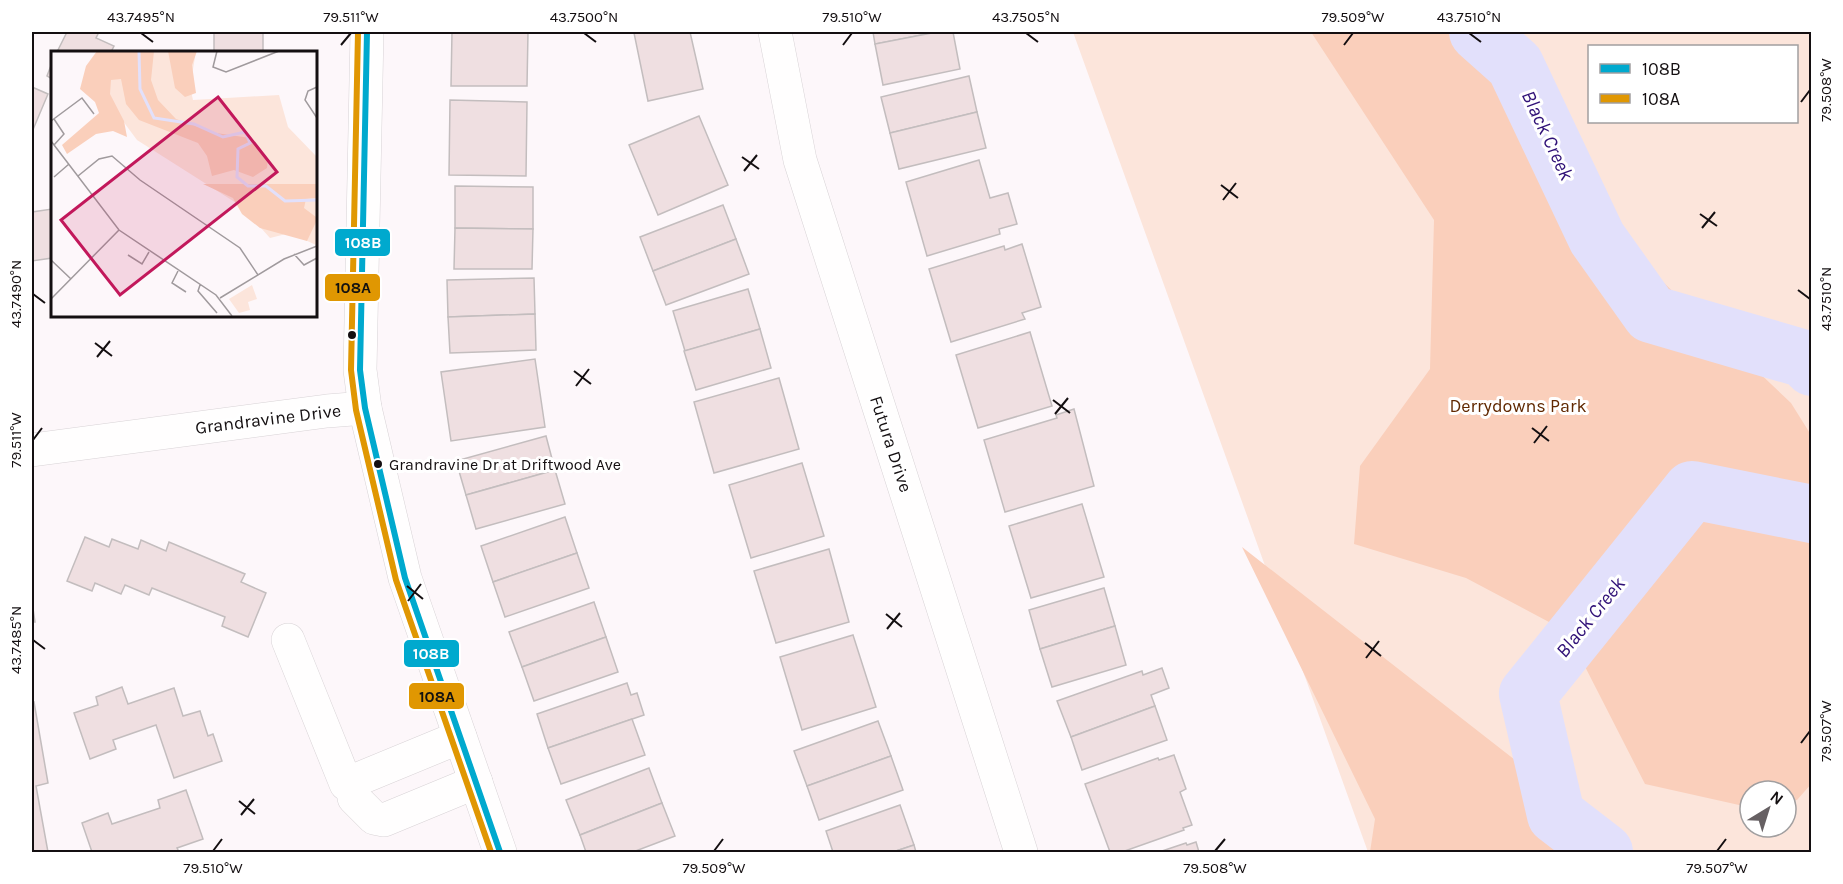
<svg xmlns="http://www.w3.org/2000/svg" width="1843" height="884" font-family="Karla,sans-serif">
	<rect width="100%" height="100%" fill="#fdf7fa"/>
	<path fill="#fce5db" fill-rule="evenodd" d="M1073,32H1811V852H1368ZM1590,46H1796V122H1590ZM1750,791H1786V827H1750Z"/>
	<g fill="#facfbb">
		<polygon points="1311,32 1486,32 1629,250 1791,403 1811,435 1812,783 1797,800 1786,801 1786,791 1750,791 1750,807 1748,807 1645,784 1576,649 1549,622 1466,578 1354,544 1360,466 1430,369 1434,220"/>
		<polygon points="1242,547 1633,852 1370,852 1375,819"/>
	</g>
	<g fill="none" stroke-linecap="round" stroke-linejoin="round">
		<g stroke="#e2e0fb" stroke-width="58">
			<polyline points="1478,32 1515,65 1597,238 1651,314 1805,359 1812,367"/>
			<polyline points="1604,852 1556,815 1528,694 1692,490 1812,514"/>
		</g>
	</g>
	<g fill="#efdfe1" stroke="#c3bdbe" stroke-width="1.5">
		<polygon points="67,32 99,32 96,38 114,46 111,52 57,52"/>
		<rect x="214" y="32" width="49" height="20"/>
		<polygon points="452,32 528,32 527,86 451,86"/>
		<polygon points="641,32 690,32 703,89 648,101 634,33"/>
		<polygon points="873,32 937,32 875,44"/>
		<polygon points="937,32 953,32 960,69 883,85 875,44"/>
		<polygon points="52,63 52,79 47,76"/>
		<polygon points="969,76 977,112 890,133 881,97"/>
		<polygon points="32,87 48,94 32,132"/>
		<polygon points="450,100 527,102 526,176 449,175"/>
		<polygon points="977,112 986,148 899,169 890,133"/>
		<polygon points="699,116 728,185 658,215 629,145"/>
		<polygon points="979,160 990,198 1008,193 1017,224 999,229 1000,234 927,256 906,182"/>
		<polygon points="455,186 533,187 533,229 455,228"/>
		<polygon points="723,205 736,239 653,271 640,237"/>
		<polygon points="52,209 52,258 32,261 32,212"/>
		<polygon points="455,228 533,229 532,269 454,269"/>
		<polygon points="736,239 749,274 666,305 653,271"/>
		<polygon points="1022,244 1041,307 1022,313 1025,319 951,342 929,269 1004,246 1005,250"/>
		<polygon points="534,278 535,314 448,317 447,280"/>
		<polygon points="748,289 760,329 685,351 673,311"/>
		<polygon points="535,314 536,350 450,353 448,317"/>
		<polygon points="760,329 771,368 696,390 684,351"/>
		<polygon points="1030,332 1052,406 978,428 956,355"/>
		<polygon points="535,359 545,427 451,441 441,372"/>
		<polygon points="779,378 799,449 714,473 694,402"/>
		<polygon points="1074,409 1094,486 1005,512 984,440 1057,418 1056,415"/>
		<polygon points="546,436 555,470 466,495 456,461"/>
		<polygon points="802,463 824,536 751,558 729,485"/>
		<polygon points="555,470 565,504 476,529 466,495"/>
		<polygon points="1082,504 1104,577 1031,598 1009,526"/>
		<polygon points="565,517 577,553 493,582 481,546"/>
		<polygon points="85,537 109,547 112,539 138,549 141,540 166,551 169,542 245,574 241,582 266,593 248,637 222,626 225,617 152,588 149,595 125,585 121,594 95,583 92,591 67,581"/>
		<polygon points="829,549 849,622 776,643 754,571"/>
		<polygon points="577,553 589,588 505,617 493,582"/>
		<polygon points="1104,588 1115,626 1040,649 1029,610"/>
		<polygon points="32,602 35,622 32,622"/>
		<polygon points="594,602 606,637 522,667 509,632"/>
		<polygon points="1115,626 1126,665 1052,687 1040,649"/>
		<polygon points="853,635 876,707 802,730 780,657"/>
		<polygon points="606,637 618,672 534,701 522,667"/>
		<polygon points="1162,668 1169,688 1151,695 1155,706 1071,737 1057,701 1142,671 1143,675"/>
		<polygon points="627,683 631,695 637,693 644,715 548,748 537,714"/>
		<polygon points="122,687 128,704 174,688 183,716 200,711 208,736 213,734 222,761 174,778 156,725 113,740 116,749 90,759 74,713 98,705 96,697"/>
		<polygon points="34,702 48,783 36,786 48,852 32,852 32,703"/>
		<polygon points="1155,706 1167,740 1082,770 1071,737"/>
		<polygon points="632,719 645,755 561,784 548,748"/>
		<polygon points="878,721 891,756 807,786 794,751"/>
		<polygon points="1174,755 1186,789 1180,792 1192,825 1183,828 1184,830 1122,852 1110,852 1085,784 1158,758 1159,760"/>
		<polygon points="891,756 903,790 819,820 807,786"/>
		<polygon points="649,768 662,803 580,835 566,800"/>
		<polygon points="186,790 203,839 177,848 179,852 92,852 82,823 108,813 112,824 160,808 158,800"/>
		<polygon points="662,803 675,836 633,852 586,852 580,835"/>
		<polygon points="900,805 914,845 893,852 833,852 826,831"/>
		<polygon points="1196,842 1199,852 1159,852 1186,843 1187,845"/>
		<polygon points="914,845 916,852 893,852"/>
	</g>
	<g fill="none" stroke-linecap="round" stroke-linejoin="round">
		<g stroke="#d8d3d6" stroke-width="34">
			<g id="minor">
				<polyline points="367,32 360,370 365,408 405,578 500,852"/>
				<polyline points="775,32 800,160 1021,852"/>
				<polyline points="32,450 327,411 365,408"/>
				<polyline points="288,640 346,784 460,737"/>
				<polyline points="354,798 374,818 384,820 476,782"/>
			</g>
		</g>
		<use href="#minor" stroke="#fffefe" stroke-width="33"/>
		<g stroke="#fff" stroke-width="10">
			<polyline id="bus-1" points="367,32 360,370 365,408 405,578 500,852"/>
		</g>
		<g stroke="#fff" stroke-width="10">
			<polyline id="bus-2" points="358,32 351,370 356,410 396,580 491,852"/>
		</g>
		<use href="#bus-1" stroke="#00a9ce" stroke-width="6"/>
		<use href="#bus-2" stroke="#e09702" stroke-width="6"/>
	</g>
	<path fill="none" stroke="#140f11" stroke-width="2" d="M141,33L153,42M584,33L596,42M1026,33L1038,42M1469,33L1481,42M341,45L351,33M843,45L852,33M1344,45L1353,33M1801,102L1810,90M742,157L759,169M744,171L757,155M1221,185L1238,198M1223,200L1236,183M1700,214L1717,226M1702,228L1715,212M1798,290L1810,299M33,294L45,303M95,343L112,356M97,357L110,341M574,371L591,384M576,386L589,369M1053,400L1070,413M1055,414L1068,398M1532,428L1549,441M33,440L42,428M1534,443L1547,426M407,586L423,599M408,601L421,584M886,614L902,627M887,629L900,613M33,640L45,649M1365,643L1381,656M1366,658L1379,641M1801,743L1810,731M239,801L255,814M241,815L254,799M213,851L222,839M714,851L723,839M1215,851L1225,839M1717,851L1726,839"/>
	<g fill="#140f11" stroke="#fff" stroke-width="2">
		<circle cx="352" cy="335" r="5"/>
		<circle cx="378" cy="464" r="5"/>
	</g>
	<g text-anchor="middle" stroke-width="6" stroke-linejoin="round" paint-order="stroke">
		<g font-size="16" fill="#140f11" stroke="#fff" text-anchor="start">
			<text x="389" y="470">Grandravine Dr at Driftwood Ave</text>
		</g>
		<g font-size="18" fill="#602801" stroke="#fff">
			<text x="1518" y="412">Derrydowns Park</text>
		</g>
		<g font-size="18" fill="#140f11" stroke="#fff">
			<text transform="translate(268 419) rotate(-7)" y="6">Grandravine Drive</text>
			<text transform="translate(891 444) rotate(72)" y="6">Futura Drive</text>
		</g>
		<g font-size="20" font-style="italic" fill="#2f1077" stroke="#fff">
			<text transform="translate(1548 135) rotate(65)" y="7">Black Creek</text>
			<text transform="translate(1590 617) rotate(-51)" y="7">Black Creek</text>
		</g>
	</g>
	<g transform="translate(51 51)">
		<rect width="266" height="266" fill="#fdf7fa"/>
		<path d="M54,0H145L139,36L142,49L228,44L237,76L265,105V194L239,182L219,187L190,155L86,89L37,23ZM201,234L206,248L197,251L199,259L188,262L178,248Z" fill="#fce5db"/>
		<path d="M46,0H103L100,29L107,49L125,68L165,82L199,87L217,108L216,117L202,126L183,119L161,125L156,105L147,92L88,69L75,53L70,28L60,29L59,43L73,70L76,86L62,80L45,83L16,103L11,94L48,62L44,51L29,38L35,15ZM117,0H146L141,14L145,42L134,46L124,37ZM152,133H265V147L255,148L253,157L265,166V171L256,190L209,177L191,163L182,147Z" fill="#facfbb"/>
		<path fill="none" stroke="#e2e0fb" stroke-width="3" d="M88,0L89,38L103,67L143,73L172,86L194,81L199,92L187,98L186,126L197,135H215L234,150L266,149"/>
		<path fill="none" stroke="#a09a9d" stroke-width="1.5" d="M166,0L162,16L175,21L228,0M266,36L257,40L254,49L266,67M3,68L13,83L3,94M0,70L31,47L43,63M0,90L68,179L165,244L181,265M27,125L48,108L61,105L89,129L189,197L207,224M3,126L18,113M243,203L253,214L266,207M77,204L91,213L98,201M0,209L20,228M127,220L121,232L135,241M149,234L147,240L166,262M169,247L233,208L266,195M0,248L68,179"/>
		<path fill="#c2185b" fill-opacity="0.15" stroke="#c2185b" stroke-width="3" d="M167,46L226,121L69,244L10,169Z"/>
		<rect width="266" height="266" fill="none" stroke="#140f11" stroke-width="3"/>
	</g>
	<g stroke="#fff" stroke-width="2">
		<rect x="334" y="228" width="57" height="29" rx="6" fill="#00a9ce"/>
		<rect x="324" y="273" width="57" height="29" rx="6" fill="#e09702"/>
		<rect x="403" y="639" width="57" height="29" rx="6" fill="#00a9ce"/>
		<rect x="408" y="682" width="57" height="28" rx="6" fill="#e09702"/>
	</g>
	<g font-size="16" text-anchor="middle" font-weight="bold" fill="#fff">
		<text x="363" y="248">108B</text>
		<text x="431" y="659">108B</text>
	</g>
	<g font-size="16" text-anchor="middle" font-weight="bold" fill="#111">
		<text x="353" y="293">108A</text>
		<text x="437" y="702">108A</text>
	</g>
	<rect width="1843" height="884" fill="none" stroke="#ffffff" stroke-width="66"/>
	<rect x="1588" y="45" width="210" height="78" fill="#ffffff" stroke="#a19fa0" stroke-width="1.5"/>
	<rect x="1600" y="64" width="30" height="9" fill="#00a9ce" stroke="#a19fa0" stroke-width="1.5"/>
	<text x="1642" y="75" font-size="18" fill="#140f11">108B</text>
	<rect x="1600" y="94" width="30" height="9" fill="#e09702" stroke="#a19fa0" stroke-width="1.5"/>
	<text x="1642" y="105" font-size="18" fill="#140f11">108A</text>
	<g transform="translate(1768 809) rotate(38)"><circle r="28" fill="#ffffff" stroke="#a19fa0" stroke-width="1.5"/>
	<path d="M0-4.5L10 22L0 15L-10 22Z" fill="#666063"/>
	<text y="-9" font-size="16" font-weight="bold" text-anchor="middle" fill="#140f11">N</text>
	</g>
	<rect x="33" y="33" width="1777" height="818" fill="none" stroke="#140f11" stroke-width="2"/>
	<g font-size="15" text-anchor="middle" fill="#140f11">
		<text x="141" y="22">43.7495°N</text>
		<text x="351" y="22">79.511°W</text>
		<text x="584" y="22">43.7500°N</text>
		<text x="852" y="22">79.510°W</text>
		<text x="1026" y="22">43.7505°N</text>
		<text x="1353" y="22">79.509°W</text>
		<text x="1469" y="22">43.7510°N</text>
		<text transform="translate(1826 90) rotate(-90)" y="5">79.508°W</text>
		<text transform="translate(16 294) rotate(-90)" y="5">43.7490°N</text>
		<text transform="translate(1826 299) rotate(-90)" y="5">43.7510°N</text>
		<text transform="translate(16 440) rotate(-90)" y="5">79.511°W</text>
		<text transform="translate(16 640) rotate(-90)" y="5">43.7485°N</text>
		<text transform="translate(1826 731) rotate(-90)" y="5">79.507°W</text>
		<text x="213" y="873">79.510°W</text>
		<text x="714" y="873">79.509°W</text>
		<text x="1215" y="873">79.508°W</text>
		<text x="1717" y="873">79.507°W</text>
	</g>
</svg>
